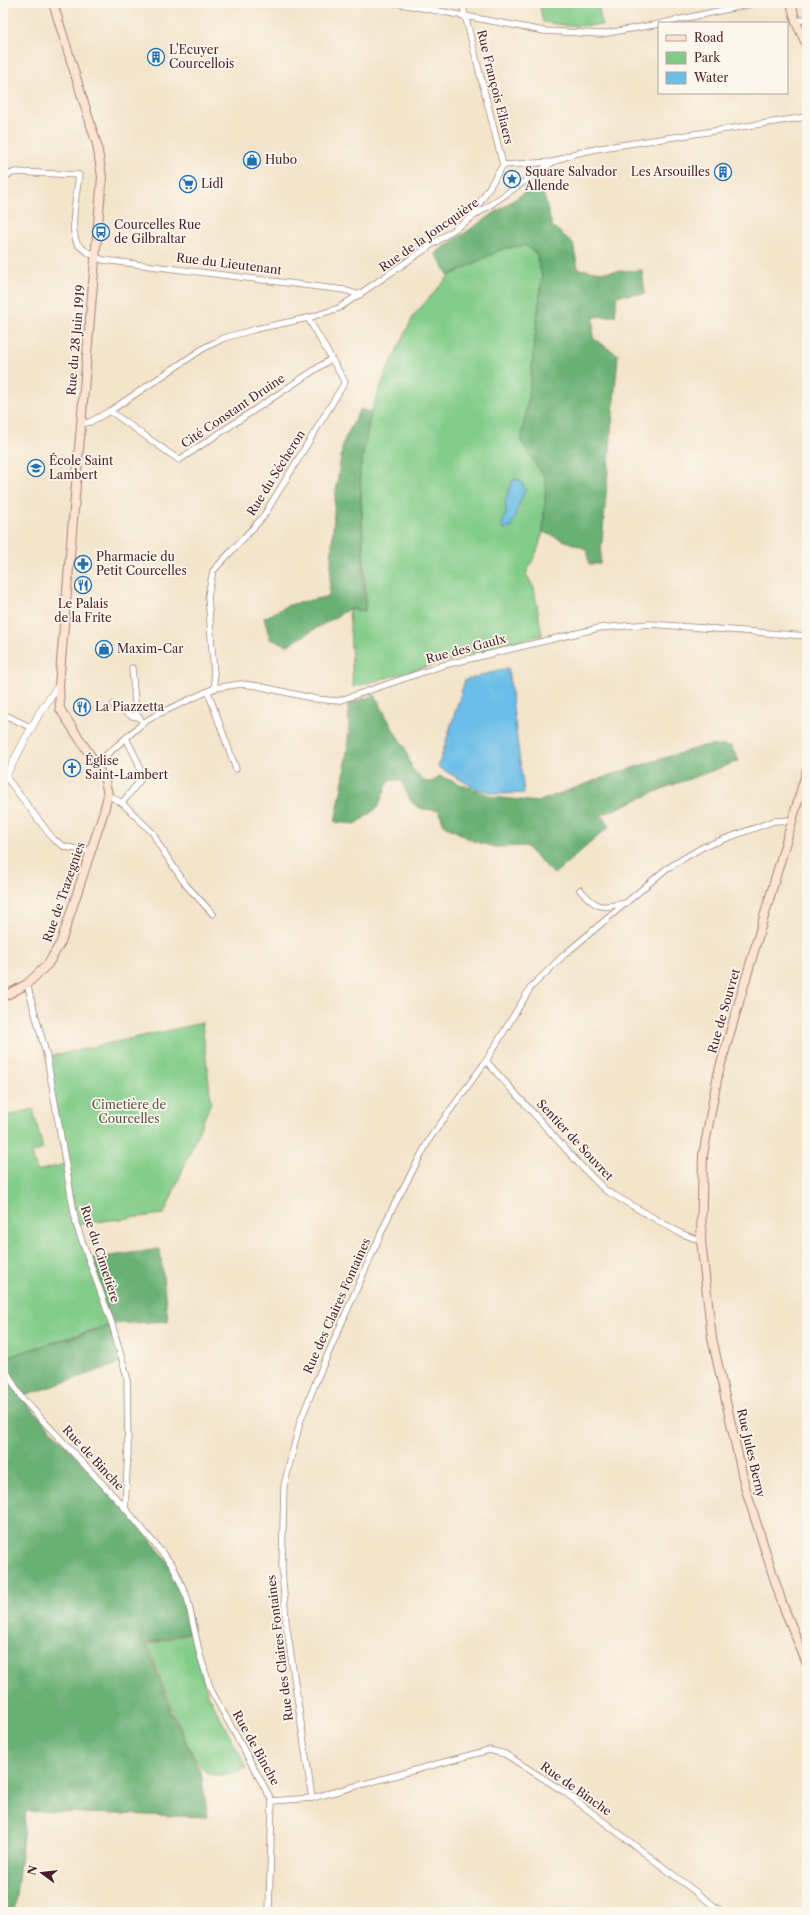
<svg xmlns="http://www.w3.org/2000/svg" width="810" height="1915" font-family="'Libre Caslon Text',serif">
	<rect width="100%" height="100%" fill="#fbf7ec"/>
	<filter id="ink" filterUnits="userSpaceOnUse"><feTurbulence type="fractalNoise" baseFrequency=".025" numOctaves="2"/><feDisplacementMap in="SourceGraphic" scale="8" xChannelSelector="R" yChannelSelector="G"/><feConvolveMatrix kernelMatrix="1 2 1 2 8 2 1 2 1" color-interpolation-filters="sRGB"/></filter>
	<filter id="wash" filterUnits="userSpaceOnUse"><feTurbulence type="fractalNoise" baseFrequency=".012" numOctaves="4" result="noise"/><feDisplacementMap in="SourceGraphic" scale="16" xChannelSelector="R" yChannelSelector="G"/><feGaussianBlur stdDeviation="0.9" result="paint"/><feColorMatrix in="noise" values="0 0 0 0 0 0 0 0 0 0 0 0 0 0 0 0 0 1.4 0 .05"/><feComposite in="paint" operator="in"/></filter>
	<g filter="url(#wash)">
		<rect width="100%" height="100%" fill="#f3e4ca"/>
		<g fill="#82cc89" stroke="#66765a">
			<polygon points="539,3 598,3 602,25 569,26 543,22"/>
			<polygon points="526,245 536,253 542,276 528,400 521,441 546,480 543,532 537,551 526,574 534,588 542,635 353,687 349,609 365,611 366,599 360,470 368,420 386,373 414,315 449,276 502,249"/>
			<polygon points="202,1023 211,1102 164,1214 77,1224 112,1324 3,1358 3,1117 33,1109 43,1149 32,1153 37,1171 65,1164 47,1057"/>
			<path d="M191,1632L208,1695L247,1768C235,1772 216,1780 205,1771C186,1755 158,1671 148,1645Z"/>
		</g>
		<g fill="#69b075" stroke="#5a6850">
			<polygon points="542,188 552,226 573,243 578,269 604,272 642,270 645,294 617,295 615,316 594,317 593,338 618,355 600,564 589,564 586,549 543,532 546,480 521,441 528,400 542,276 536,253 525,245 502,249 449,276 435,253 524,193"/>
			<polygon points="360,409 371,413 360,470 365,611 349,609 288,645 270,639 264,618 289,605 329,596 335,498 343,443"/>
			<path d="M375,695L394,731L405,748L412,769L426,782L435,781L439,776L494,797L537,802L610,775L703,746H731L739,761L667,787L601,815L610,826L554,874L525,846L495,847L473,841L444,825L439,810C411,810 412,804 401,780H389L378,807L356,824L335,822C343,783 351,744 348,704Z"/>
			<polygon points="160,1249 168,1321 112,1324 123,1362 21,1397 125,1508 177,1573 194,1630 146,1644 172,1714 201,1773 208,1817 26,1811 14,1912 3,1912 3,1358 112,1325 89,1259"/>
		</g>
		<g fill="#6bbee7" stroke="#5a6e89">
			<polygon points="515,479 521,481 525,490 515,515 516,517 512,523 513,527 503,529 502,524 506,513 505,502 512,481"/>
			<polygon points="508,668 524,793 498,794 477,789 438,767 465,680"/>
		</g>
	</g>
	<g filter="url(#ink)">
		<g fill="none" stroke-linecap="round" stroke-linejoin="round">
			<g stroke="#9e827a" stroke-width="7">
				<g id="minor">
					<polyline points="396,3 544,31 601,34 659,24"/>
					<polyline points="462,3 503,165"/>
					<polyline points="796,22 807,18"/>
					<polyline points="663,23 756,3"/>
					<polyline points="503,165 553,162"/>
					<path d="M3,177L15,172L79,175C77,192 69,228 77,243C82,251 95,256 103,260L344,290L360,295"/>
					<polyline points="471,217 503,165"/>
					<polyline points="110,411 179,460 331,359"/>
					<polyline points="81,424 90,422 110,411 204,348 224,338 256,329 308,318 339,308 553,162 573,154 601,148 807,117"/>
					<polyline points="132,668 136,713 143,723"/>
					<polyline points="215,688 208,596 213,571 263,517 345,382 308,318"/>
					<polyline points="208,692 236,769"/>
					<polyline points="113,705 132,716 138,717"/>
					<polyline points="3,714 32,728"/>
					<polyline points="96,764 143,723 156,715 215,688 241,684 258,686 316,699 338,701 444,665 599,628 650,624 807,636"/>
					<polyline points="6,777 53,839 65,847 91,851"/>
					<polyline points="108,795 122,803 153,833 159,845 186,885 213,914"/>
					<polyline points="122,803 142,778 138,762 126,738"/>
					<path d="M580,890C599,910 599,908 626,903"/>
					<polyline points="27,984 47,1057 76,1224 112,1324 127,1377 128,1451 125,1508"/>
					<polyline points="486,1061 581,1166 605,1190 680,1233 701,1241"/>
					<polyline points="3,1365 21,1397 125,1508 173,1566 187,1597 200,1655 211,1690 272,1801 269,1912"/>
					<polyline points="312,1798 286,1622 282,1568 284,1486 300,1422 317,1379 390,1213 430,1138 486,1061 531,987 564,955 666,869 703,847 774,821 792,820"/>
					<polyline points="272,1801 312,1798 489,1750 505,1754 566,1793 722,1912"/>
				</g>
			</g>
			<g stroke="#9e827a" stroke-width="8">
				<polyline id="tertiary" points="3,781 40,712 59,685"/>
			</g>
			<g stroke="#9e827a" stroke-width="10">
				<g id="secondary">
					<polyline points="791,3 796,22 807,46"/>
					<polyline points="807,770 718,1074 703,1155 701,1241 712,1338 745,1487 782,1603 807,1664"/>
					<polyline points="3,997 27,984 48,964 61,942 104,811 108,795 105,781 96,764 60,709 59,685 102,177 97,145 53,3"/>
				</g>
			</g>
			<use href="#minor" stroke="#fff" stroke-width="5.5"/>
			<use href="#tertiary" stroke="#fff" stroke-width="7"/>
			<use href="#secondary" stroke="#fde4d1" stroke-width="8"/>
		</g>
	</g>
	<defs>
		<g id="building-ring" transform="scale(0.9)"><circle r="9.5" fill="#fbf7ec" stroke="#1f6fb2" stroke-width="1.5"/><path d="M-4-6H4V6H1V3H-1V6H-4ZM-2.5-4.3h1.7v1.8h-1.7ZM.8-4.3h1.7v1.8H.8ZM-2.5-1h1.7V.8h-1.7ZM.8-1h1.7V.8H.8Z" fill="#1f6fb2"/></g>
		<g id="shop-ring" transform="scale(0.9)"><circle r="9.5" fill="#fbf7ec" stroke="#1f6fb2" stroke-width="1.5"/><path d="M-5-2.5h2.3a2.7 3.5 0 0 1 5.4 0H5L5.5 6h-11ZM-1.5-2.5h3a1.5 2.3 0 0 0-3 0Z" fill="#1f6fb2"/></g>
		<g id="sight-ring" transform="scale(0.9)"><circle r="9.5" fill="#fbf7ec" stroke="#1f6fb2" stroke-width="1.5"/><path d="M0-6L1.8-2.2L6-1.7L2.9 1.2L3.7 5.4L0 3.3L-3.7 5.4L-2.9 1.2L-6-1.7L-1.8-2.2Z" fill="#1f6fb2"/></g>
		<g id="supermarket-ring" transform="scale(0.9)"><circle r="9.5" fill="#fbf7ec" stroke="#1f6fb2" stroke-width="1.5"/><path d="M-6-5.5h2.5l.6 2H6L4.5 2H-2.5L-4.4-4H-6ZM-1.5 3.2a1.3 1.3 0 1 0 .1 0ZM3 3.2a1.3 1.3 0 1 0 .1 0Z" fill="#1f6fb2"/></g>
		<g id="bus-ring" transform="scale(0.9)"><circle r="9.5" fill="#fbf7ec" stroke="#1f6fb2" stroke-width="1.5"/><path d="M-5-6H5V4H4V6H2V4H-2V6H-4V4H-5ZM-3.5-4V0h7V-4ZM-3.5 1.2v1.5H-2V1.2ZM2 1.2v1.5H3.5V1.2Z" fill="#1f6fb2"/></g>
		<g id="school-ring" transform="scale(0.9)"><circle r="9.5" fill="#fbf7ec" stroke="#1f6fb2" stroke-width="1.5"/><path d="M0-5L7-2L0 1L-7-2ZM-4 1L0 2.5L4 1V4Q0 6-4 4Z" fill="#1f6fb2"/></g>
		<g id="pharmacy-ring" transform="scale(0.9)"><circle r="9.5" fill="#fbf7ec" stroke="#1f6fb2" stroke-width="1.5"/><path d="M-2-6h4v4h4v4h-4v4h-4v-4h-4v-4h4Z" fill="#1f6fb2"/></g>
		<g id="restaurant-ring" transform="scale(0.9)"><circle r="9.5" fill="#fbf7ec" stroke="#1f6fb2" stroke-width="1.5"/><path d="M-5-6h1v4h1v-4h1v4h1v-4h1v5L-1.5 .5V6h-2V.5L-5-1ZM5-6V6H3V1.5H1.5Q1.5-4 5-6Z" fill="#1f6fb2"/></g>
		<g id="church-ring" transform="scale(0.9)"><circle r="9.5" fill="#fbf7ec" stroke="#1f6fb2" stroke-width="1.5"/><path d="M-1.2-6h2.4v3.5h3.3v2.4h-3.3V6h-2.4V-.1h-3.3v-2.4h3.3Z" fill="#1f6fb2"/></g>
	</defs>
	<g fill-rule="evenodd">
		<use href="#building-ring" x="156" y="57"/>
		<use href="#shop-ring" x="252" y="160"/>
		<use href="#building-ring" x="723" y="172"/>
		<use href="#sight-ring" x="512" y="179"/>
		<use href="#supermarket-ring" x="188" y="184"/>
		<use href="#bus-ring" x="101" y="232"/>
		<use href="#school-ring" x="36" y="468"/>
		<use href="#pharmacy-ring" x="83" y="564"/>
		<use href="#restaurant-ring" x="83" y="585"/>
		<use href="#shop-ring" x="104" y="649"/>
		<use href="#restaurant-ring" x="82" y="707"/>
		<use href="#church-ring" x="72" y="768"/>
	</g>
	<g text-anchor="middle" stroke-width="3.5" stroke-linejoin="round" paint-order="stroke">
		<g font-size="12" fill="#4a1f2b" stroke="#fbf7ec" text-anchor="start">
			<text x="169" y="54">L'Ecuyer<tspan x="169" dy="14">Courcellois</tspan></text>
			<text x="265" y="164">Hubo</text>
			<text x="525" y="176">Square Salvador<tspan x="525" dy="14">Allende</tspan></text>
			<text x="710" y="176" text-anchor="end">Les Arsouilles</text>
			<text x="201" y="188">Lidl</text>
			<text x="114" y="229">Courcelles Rue<tspan x="114" dy="14">de Gilbraltar</tspan></text>
			<text x="49" y="465">École Saint<tspan x="49" dy="14">Lambert</tspan></text>
			<text x="96" y="561">Pharmacie du<tspan x="96" dy="14">Petit Courcelles</tspan></text>
			<text x="83" y="608" text-anchor="middle">Le Palais<tspan x="83" dy="14">de la Frite</tspan></text>
			<text x="117" y="653">Maxim-Car</text>
			<text x="95" y="711">La Piazzetta</text>
			<text x="85" y="765">Église<tspan x="85" dy="14">Saint-Lambert</tspan></text>
		</g>
		<g font-size="12" fill="#4a1f2b" stroke="#fbf7ec">
			<text transform="translate(495 87) rotate(76)" y="4">Rue François Eliaers</text>
			<text transform="translate(429 235) rotate(-35)" y="4">Rue de la Joncquière</text>
			<text transform="translate(229 264) rotate(7)" y="4">Rue du Lieutenant</text>
			<text transform="translate(76 340) rotate(-85)" y="4">Rue du 28 Juin 1919</text>
			<text transform="translate(233 411) rotate(-34)" y="4">Cité Constant Druine</text>
			<text transform="translate(276 473) rotate(-58)" y="4">Rue du Sécheron</text>
			<text transform="translate(466 649) rotate(-15)" y="4">Rue des Gaulx</text>
			<text transform="translate(64 892) rotate(-71)" y="4">Rue de Trazegnies</text>
			<text transform="translate(724 1011) rotate(-74)" y="4">Rue de Souvret</text>
			<text transform="translate(575 1140) rotate(47)" y="4">Sentier de Souvret</text>
			<text transform="translate(100 1254) rotate(72)" y="4">Rue du Cimetière</text>
			<text transform="translate(337 1306) rotate(-66)" y="4">Rue des Claires Fontaines</text>
			<text transform="translate(751 1453) rotate(77)" y="4">Rue Jules Berny</text>
			<text transform="translate(93 1458) rotate(47)" y="4">Rue de Binche</text>
			<text transform="translate(280 1648) rotate(-97)" y="4">Rue des Claires Fontaines</text>
			<text transform="translate(256 1748) rotate(61)" y="4">Rue de Binche</text>
			<text transform="translate(576 1789) rotate(35)" y="4">Rue de Binche</text>
		</g>
		<g font-size="12" fill="#5b5347" stroke="#fbf7ec">
			<text x="129" y="1109">Cimetière de<tspan x="129" dy="14">Courcelles</tspan></text>
		</g>
	</g>
	<rect width="810" height="1915" fill="none" stroke="#fbf7ec" stroke-width="16"/>
	<rect x="658" y="22" width="130" height="72" fill="#fbf7ec" stroke="#b4a19f"/>
	<rect x="666" y="35" width="20" height="6" fill="#fde4d1" stroke="#b4a19f"/>
	<text x="694" y="42" font-size="12" fill="#4a1f2b">Road</text>
	<rect x="666" y="52" width="20" height="12" fill="#82cc89" stroke="#b4a19f"/>
	<text x="694" y="62" font-size="12" fill="#4a1f2b">Park</text>
	<rect x="666" y="72" width="20" height="12" fill="#6bbee7" stroke="#b4a19f"/>
	<text x="694" y="82" font-size="12" fill="#4a1f2b">Water</text>
	<g transform="translate(42 1873) rotate(285)" stroke="#fbf7ec" stroke-width="3" paint-order="stroke">
	<path d="M0-3L7 15L0 10L-7 15Z" fill="#4a1f2b"/>
	<text y="-6" font-size="11" font-weight="bold" text-anchor="middle" fill="#4a1f2b">N</text>
	</g>
</svg>
